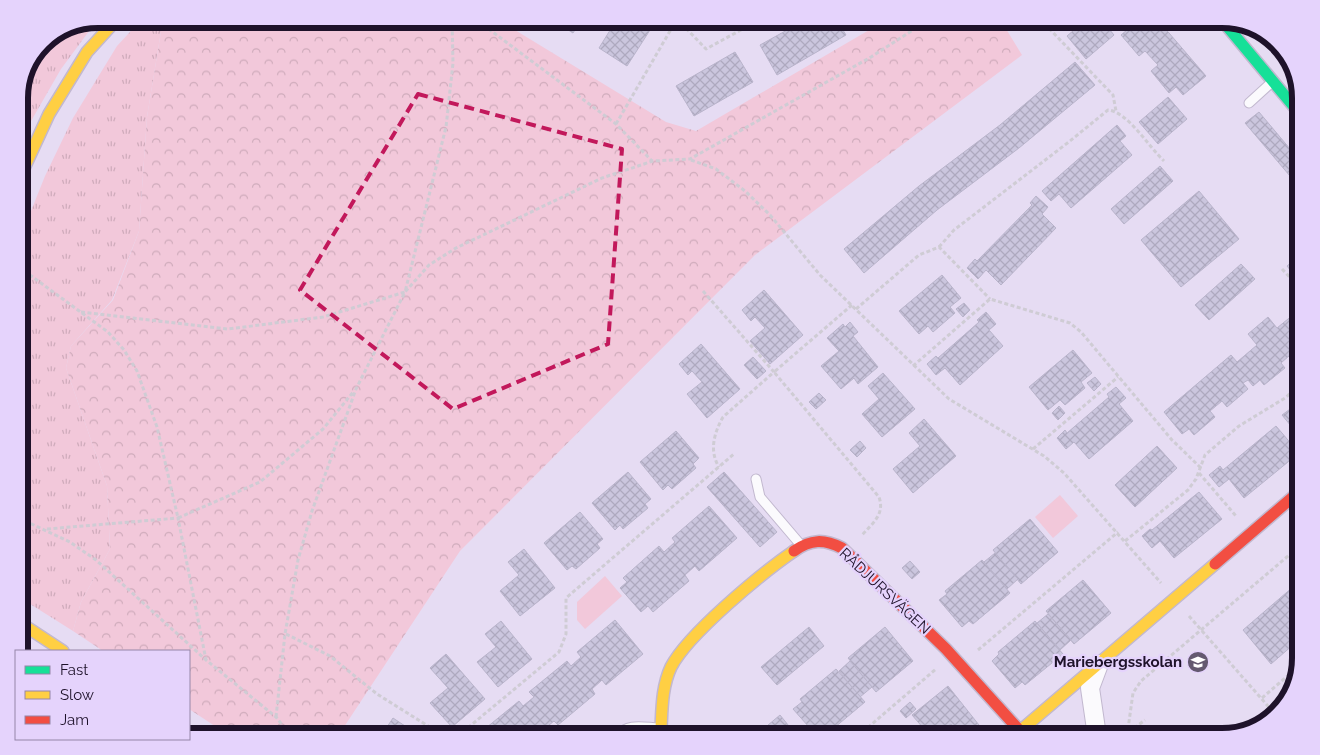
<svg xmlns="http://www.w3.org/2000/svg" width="1320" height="755" font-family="Raleway,sans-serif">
	<defs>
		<pattern id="grass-tufts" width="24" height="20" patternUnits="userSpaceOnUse" patternTransform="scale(1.25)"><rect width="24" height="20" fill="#f2c8da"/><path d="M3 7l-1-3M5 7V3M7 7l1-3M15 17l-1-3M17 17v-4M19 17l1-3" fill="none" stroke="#cfabbb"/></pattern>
		<pattern id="forest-crowns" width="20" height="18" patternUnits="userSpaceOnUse" patternTransform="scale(1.25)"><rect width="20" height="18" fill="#f2c8da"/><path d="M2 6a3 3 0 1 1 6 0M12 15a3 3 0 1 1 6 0" fill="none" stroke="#cfabbb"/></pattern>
		<pattern id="building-cross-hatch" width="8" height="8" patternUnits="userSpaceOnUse" patternTransform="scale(1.25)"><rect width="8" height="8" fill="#cbc6de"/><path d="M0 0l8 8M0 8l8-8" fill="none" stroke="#aea9bf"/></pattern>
	</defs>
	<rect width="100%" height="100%" fill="#e6dcf3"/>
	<g fill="url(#grass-tufts)">
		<polygon points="98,19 61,69 19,142 19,93 42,42"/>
		<polygon points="142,19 163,19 147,117 139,231 112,300 71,346 66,368 107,486 110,549 81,602 73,631 19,597 19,241 45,176 73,118 117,46"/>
	</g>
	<polygon fill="url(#forest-crowns)" points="163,19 497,19 666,122 696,131 888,19 1000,19 1022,55 755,255 460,551 338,736 230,736 189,709 189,651 103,651 73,631 81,602 110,549 107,486 66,368 71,346 113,300 139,231 147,117"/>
	<g fill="#f2c8da">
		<polygon points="1060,495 1078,516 1053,538 1035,517"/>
		<polygon points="605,576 622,596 585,629 577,620 577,602"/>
	</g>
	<g fill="url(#building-cross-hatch)" stroke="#b9b4cb">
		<polygon points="551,19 582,19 573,33"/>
		<polygon points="617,19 657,19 627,66 599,48"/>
		<polygon points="807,19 836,19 846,35 777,75 760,45"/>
		<polygon points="1087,19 1101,19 1114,35 1086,59 1067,36"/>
		<polygon points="1123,19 1157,19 1206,76 1183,95 1176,87 1169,93 1151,71 1158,65 1145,51 1139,56 1121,35 1127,30 1120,21"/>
		<polygon points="735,52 753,82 694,116 676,86"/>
		<polygon points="1075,62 1095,85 1019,148 937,210 864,273 844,249 919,186 1000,125"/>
		<polygon points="1168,97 1187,119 1158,144 1139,122"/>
		<polygon points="1259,112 1301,162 1301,189 1245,123"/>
		<polygon points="1117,125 1126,136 1120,141 1132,155 1071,208 1059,194 1051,201 1042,191"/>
		<polygon points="1160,166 1173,181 1124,224 1111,209"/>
		<polygon points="1199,191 1239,239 1181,287 1141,240"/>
		<polygon points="1036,196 1048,207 1042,214 1056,228 1001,285 986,270 978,279 967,268 975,259 977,261 1032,205 1030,203"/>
		<polygon points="1298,257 1301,260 1301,271 1295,276 1287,266"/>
		<polygon points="1241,264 1255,279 1209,320 1195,305"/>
		<polygon points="942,275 961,298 950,307 955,313 933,332 928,326 919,334 899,311"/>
		<polygon points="764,290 803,335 770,364 750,341 765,328 755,317 751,321 742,310"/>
		<polygon points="964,303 970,310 963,317 956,309"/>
		<polygon points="1299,310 1301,313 1301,355 1294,361 1290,355 1281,363 1285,368 1264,385 1260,380 1253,386 1248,380 1243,383 1248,389 1227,407 1222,401 1210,411 1215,417 1194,435 1189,429 1182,434 1164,412 1231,355 1237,362 1257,345 1248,334 1268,317 1277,328"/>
		<polygon points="986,312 996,324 989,330 1003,346 960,385 945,368 936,375 927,364 936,356 938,358 979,322 977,320"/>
		<polygon points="850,322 858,332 853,336 878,367 858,384 854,378 841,389 821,366 839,351 827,338 843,324 845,327"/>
		<polygon points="701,344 740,389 707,418 687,394 702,382 692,371 688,375 679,364"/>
		<polygon points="1073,350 1092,373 1081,382 1085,388 1065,405 1060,400 1048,410 1029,387"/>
		<polygon points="753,357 766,371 757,379 744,365"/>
		<polygon points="883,373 915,409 882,437 862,414 879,399 868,386"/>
		<polygon points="1095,377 1101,384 1094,391 1087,383"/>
		<polygon points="1116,387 1126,398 1119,404 1133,421 1089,459 1074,442 1066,449 1057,438 1065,430 1067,433 1109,397 1107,394"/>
		<polygon points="819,393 826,400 816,409 809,402"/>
		<polygon points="1301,401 1301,426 1297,421 1291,426 1282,415"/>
		<polygon points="1059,406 1065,413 1058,420 1052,413"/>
		<polygon points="924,419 956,456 913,493 893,469 920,446 909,433"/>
		<polygon points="1276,426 1299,453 1244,498 1229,479 1219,487 1209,475 1220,466 1223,470"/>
		<polygon points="676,431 699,458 693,464 696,468 672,489 668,485 663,490 640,462"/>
		<polygon points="860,441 866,448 857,457 850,450"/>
		<polygon points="1157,446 1177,468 1135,507 1115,485"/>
		<polygon points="628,472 651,499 645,504 648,508 623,529 620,525 615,530 592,503"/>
		<polygon points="724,472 777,532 760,547 707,487"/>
		<polygon points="1199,492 1222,519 1174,558 1160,541 1152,548 1142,536 1150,529 1152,530"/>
		<polygon points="709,506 737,538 699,571 695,566 685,575 689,581 653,612 648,606 641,612 620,588 627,582 623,578 659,546 664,552 675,542 672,538"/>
		<polygon points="580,512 603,539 597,544 600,548 576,569 572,566 567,570 544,543"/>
		<polygon points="1030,519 1058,552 1021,584 993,550"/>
		<polygon points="524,549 555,588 520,616 500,591 519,575 508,562"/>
		<polygon points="995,553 1018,579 1007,589 984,562"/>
		<polygon points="982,560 1010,593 973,624 969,621 962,627 939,600 947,594 945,591"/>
		<polygon points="910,561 920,572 912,579 902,568"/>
		<polygon points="1083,580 1111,613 1074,644 1046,611"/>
		<polygon points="1301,580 1301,638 1271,664 1243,630"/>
		<polygon points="1048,614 1071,640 1060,650 1037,623"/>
		<polygon points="615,620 643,654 606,685 602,680 592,689 595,694 558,725 554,721 543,730 547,734 545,736 485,736 481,732 519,701 523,706 534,697 529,692 567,661 571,666 581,657 577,652"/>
		<polygon points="501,621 532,659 498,687 477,662 496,647 485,634"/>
		<polygon points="1035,621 1063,654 1025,685 1022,682 1015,688 992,661 999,654 998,652"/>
		<polygon points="809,627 824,646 777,685 761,667"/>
		<polygon points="885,627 913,661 876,692 848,658"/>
		<polygon points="446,654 485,699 452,727 430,703 448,688 430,668"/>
		<polygon points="850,661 872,687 860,697 839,671"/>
		<polygon points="836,669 865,702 828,733 824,728 816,735 793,709 802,702 800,699"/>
		<polygon points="948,686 979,725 965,736 961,736 951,724 935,736 930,736 912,715"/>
		<polygon points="910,702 916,709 906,718 900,711"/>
		<polygon points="780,715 797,736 755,736"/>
		<polygon points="393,718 420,736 381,736"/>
	</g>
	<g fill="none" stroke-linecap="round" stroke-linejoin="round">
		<g stroke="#c2b8cf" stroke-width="11">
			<g id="lane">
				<polyline points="1249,103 1272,82"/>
				<polyline points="756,479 760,497 800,544"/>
				<path d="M616,736C629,723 641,727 658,728"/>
			</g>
		</g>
		<g stroke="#c2b8cf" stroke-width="20">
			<polyline id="street" points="1097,736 1090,688 1099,664"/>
		</g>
		<g stroke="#c2b8cf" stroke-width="14">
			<polyline id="fast" points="1221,19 1301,115"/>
		</g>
		<g stroke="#c2b8cf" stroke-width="14">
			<g id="slow">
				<polyline points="19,179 49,114 87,52 117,19"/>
				<polyline points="19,622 63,651"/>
				<path d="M661,728C662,708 662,686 671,667C688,634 762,573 794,551"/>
				<polyline points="1020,731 1215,564"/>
			</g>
		</g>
		<g stroke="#c2b8cf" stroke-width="14">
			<g id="jam">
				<path d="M794,551C811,539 824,539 842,548L946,649L1020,731L1022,736"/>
				<polyline points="1215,564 1301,490"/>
			</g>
		</g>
		<g stroke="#cfccd4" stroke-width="3" stroke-dasharray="4 2.5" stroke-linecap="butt">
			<polyline points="480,19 490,30 616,124 652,161"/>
			<polyline points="677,19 706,49 761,19"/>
			<polyline points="1040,19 1113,95 1116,111"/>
			<polyline points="616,124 677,19"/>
			<polyline points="691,160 716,169 745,191 770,215 820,275 949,399 1044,456 1064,473 1161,583"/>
			<path d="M939,247L954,230L1070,141L1108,110C1128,112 1148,146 1164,161"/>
			<polyline points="19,267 108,332 124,350 137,371 157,427 178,518 260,482 323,429 354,391"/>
			<polyline points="1282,269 1301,289"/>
			<path d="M703,291L774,372L723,417C714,433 709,451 719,467"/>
			<path d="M852,305L774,372L879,497C885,514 873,523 862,535"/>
			<polyline points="856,309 919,255 939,247 990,299"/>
			<polyline points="81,312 228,329 323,317 405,292 446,127 453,63 452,19"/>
			<polyline points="913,366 990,299 1070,323 1081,332 1172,440 1201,468"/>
			<polyline points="1033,449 1118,377"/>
			<polyline points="1199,473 1236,516"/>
			<polyline points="19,518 70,542 96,560 206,660 276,717 291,736"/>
			<polyline points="47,529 178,518 206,660"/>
			<polyline points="1125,541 1188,490 1196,479 1205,455 1239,426 1285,398 1301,384"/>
			<polyline points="1189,616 1274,713"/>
			<polyline points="286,634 330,656 377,694 444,736"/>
			<polyline points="978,650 1118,532"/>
			<polyline points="1262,698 1299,666"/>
			<polyline points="276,717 285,634 298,560 312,511 356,389 405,292 429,265 456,248 602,178 653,161 690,159 871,57 930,19"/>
			<polyline points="1129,732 1145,720"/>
			<polyline points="458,736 559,652 566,634 566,598 735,453"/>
			<polyline points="858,736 936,669"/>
			<polyline points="1127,736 1133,693 1141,681 1301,545"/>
		</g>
		<use href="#lane" stroke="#fbfafd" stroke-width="9"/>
		<use href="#street" stroke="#fbfafd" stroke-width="18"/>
		<use href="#fast" stroke="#16e098" stroke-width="11"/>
		<use href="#slow" stroke="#ffcf43" stroke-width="11"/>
		<use href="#jam" stroke="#f24e42" stroke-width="11"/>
	</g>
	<path fill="none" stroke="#c2185b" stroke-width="4" stroke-dasharray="10 6" stroke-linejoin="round" d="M418,94L622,149L608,344L453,409L300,290Z"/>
	<defs>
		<g id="school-disc" transform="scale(1.125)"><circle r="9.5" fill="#645970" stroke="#e5d3fc"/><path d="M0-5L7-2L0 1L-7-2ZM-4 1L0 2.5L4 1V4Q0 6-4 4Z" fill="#fff"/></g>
	</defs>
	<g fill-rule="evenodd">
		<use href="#school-disc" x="1198" y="662"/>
	</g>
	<g text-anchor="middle" stroke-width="4.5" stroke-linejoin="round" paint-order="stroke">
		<g font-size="15" fill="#1e122a" stroke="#e5d3fc">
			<text transform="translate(885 591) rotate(43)" y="5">RÅDJURSVÄGEN</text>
		</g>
		<g font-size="15" font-weight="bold" fill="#1e122a" stroke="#e5d3fc" text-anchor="end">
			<text x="1182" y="667">Mariebergsskolan</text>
		</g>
	</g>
	<path d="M0 0H1320V755H0ZM98 28H1222A70 70 0 0 1 1292 98V658A70 70 0 0 1 1222 728H98A70 70 0 0 1 28 658V98A70 70 0 0 1 98 28Z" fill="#e5d3fc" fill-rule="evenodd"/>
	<path fill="none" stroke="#1e122a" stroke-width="6" d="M98 28H1222A70 70 0 0 1 1292 98V658A70 70 0 0 1 1222 728H98A70 70 0 0 1 28 658V98A70 70 0 0 1 98 28Z"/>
	<rect x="15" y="650" width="175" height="90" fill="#e5d3fc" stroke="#9586a8"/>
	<rect x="25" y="666" width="25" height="8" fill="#16e098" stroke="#9586a8"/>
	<text x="60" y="675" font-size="15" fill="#1e122a">Fast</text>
	<rect x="25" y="691" width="25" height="8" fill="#ffcf43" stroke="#9586a8"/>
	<text x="60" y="700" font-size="15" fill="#1e122a">Slow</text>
	<rect x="25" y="716" width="25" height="8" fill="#f24e42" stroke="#9586a8"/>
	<text x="60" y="725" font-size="15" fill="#1e122a">Jam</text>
</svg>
